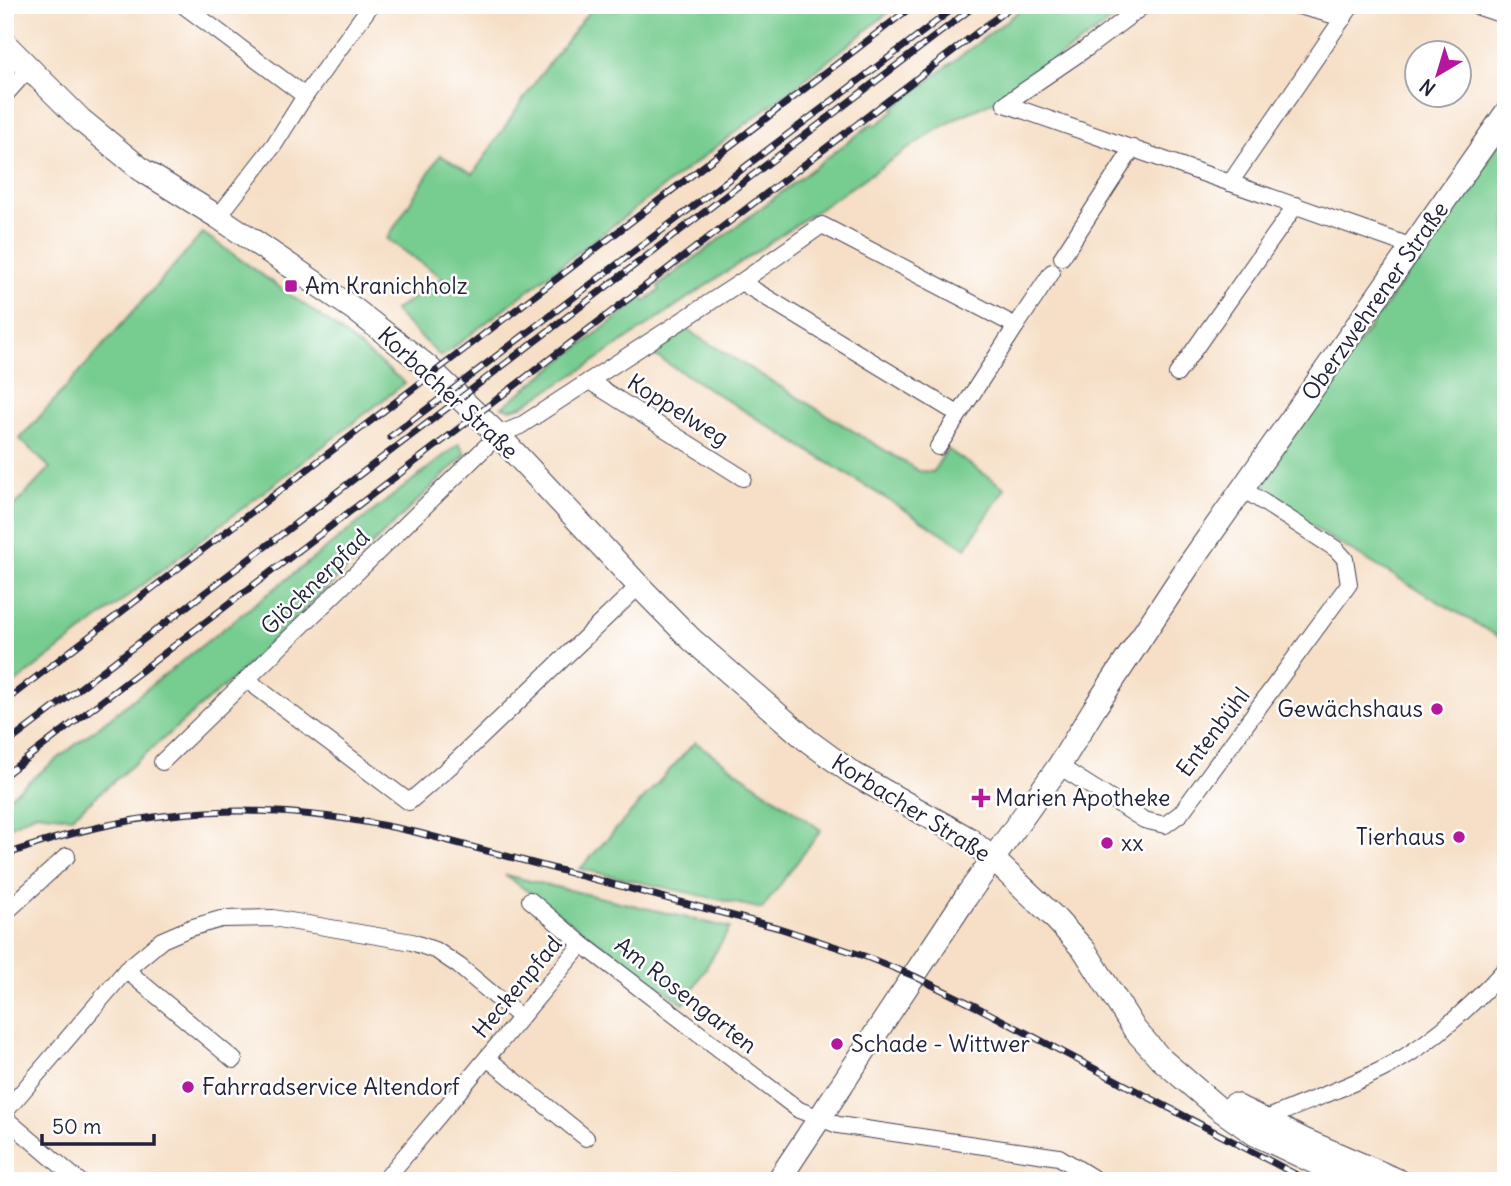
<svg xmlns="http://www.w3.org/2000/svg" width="1511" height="1186" font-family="Delius,sans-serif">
	<rect width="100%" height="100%" fill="#fff"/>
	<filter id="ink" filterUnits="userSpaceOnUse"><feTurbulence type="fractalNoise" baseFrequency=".0143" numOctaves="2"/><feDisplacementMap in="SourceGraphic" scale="14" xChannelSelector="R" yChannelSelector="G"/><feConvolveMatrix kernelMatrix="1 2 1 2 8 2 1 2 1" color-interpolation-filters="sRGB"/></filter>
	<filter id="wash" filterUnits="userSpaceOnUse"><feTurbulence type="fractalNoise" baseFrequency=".00686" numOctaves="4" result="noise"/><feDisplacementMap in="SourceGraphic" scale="28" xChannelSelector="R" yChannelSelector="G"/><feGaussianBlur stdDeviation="1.57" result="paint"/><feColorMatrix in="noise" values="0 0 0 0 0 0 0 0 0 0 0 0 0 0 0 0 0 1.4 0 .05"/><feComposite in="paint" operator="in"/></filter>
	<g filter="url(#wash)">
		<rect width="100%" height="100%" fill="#f6dfc6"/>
		<g fill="#77cc90" stroke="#4c7766" stroke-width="2">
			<polygon points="594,5 898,5 809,76 441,357 394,311 443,278 387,239 440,155 473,174 538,78"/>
			<polygon points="1027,5 1134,5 1001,98 961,116 930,134 586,367 522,406 511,409 502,407 642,298 645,301 660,290 658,286 873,123 875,126 894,111 893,108"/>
			<polygon points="1506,134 1506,641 1326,536 1268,496 1264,478"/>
			<polygon points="203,233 330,323 405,383 5,691 5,516 50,468 20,439"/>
			<polygon points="687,330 919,471 933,472 947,449 1005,488 966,548 651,353"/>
			<polygon points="459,444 466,454 235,677 72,817 36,813 5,829 5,800"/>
			<polygon points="695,742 821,830 762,909 580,869"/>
			<polygon points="505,875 730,928 684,1004"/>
		</g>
	</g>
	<g filter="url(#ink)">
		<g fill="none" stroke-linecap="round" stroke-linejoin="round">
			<g stroke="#423e50" stroke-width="18">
				<g id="street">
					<polyline points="183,5 305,96"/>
					<polyline points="1295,5 1344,18"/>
					<polyline points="1473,5 1506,16"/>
					<polyline points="5,95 29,68"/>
					<polyline points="1005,104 1413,247"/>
					<polyline points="1005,104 1087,48 1144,5"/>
					<polyline points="1230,183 1352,5"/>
					<polyline points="218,217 274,145 305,96 371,5"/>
					<polyline points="1062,257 1133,148"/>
					<polyline points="741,282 958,414"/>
					<polyline points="1016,326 1052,272"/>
					<polyline points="1177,374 1296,205"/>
					<polyline points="589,381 743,478"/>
					<polyline points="247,680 409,802 454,763 639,586"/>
					<polyline points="162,762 498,435 520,426 741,282 822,225 1016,326 938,447"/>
					<polyline points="1059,766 1144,820 1165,825 1181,813 1349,584 1345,559 1336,549 1243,489"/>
					<polyline points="530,900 582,944 799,1110 838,1125 1059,1157 1098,1181"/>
					<polyline points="5,913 67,856"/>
					<polyline points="126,970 234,1060"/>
					<polyline points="487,1058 586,1138"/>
					<polyline points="5,1112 126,970 162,940 190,928 221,919 273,918 412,942 437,951 459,966 520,1017"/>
					<polyline points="5,1118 79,1181"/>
					<path d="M1262,1123L1264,1120C1304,1102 1347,1088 1387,1067C1432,1043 1472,1006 1506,968"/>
					<polyline points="384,1181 582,944"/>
				</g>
			</g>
			<g stroke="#423e50" stroke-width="25">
				<g id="secondary">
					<polyline points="5,44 81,120 142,170 218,217 354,309 427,366 498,435 639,586 691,639 807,740 852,773 969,839 994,860 1053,916 1085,951 1135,1030 1161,1059 1218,1108 1255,1134 1354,1181"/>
					<polyline points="1234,1105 1304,1140 1399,1181"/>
					<polyline points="778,1181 966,897 1059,766 1094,709 1189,565 1506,113"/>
				</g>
			</g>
			<use href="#street" stroke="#fff" stroke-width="16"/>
			<use href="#secondary" stroke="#fff" stroke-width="23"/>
			<g stroke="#22223b" stroke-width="7">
				<g id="rail">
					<polyline points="390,437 958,5"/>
					<polyline points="5,701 914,5"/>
					<polyline points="5,745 976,5"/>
					<polyline points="5,775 1013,5"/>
					<path d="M5,855C146,803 274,799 419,833L779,928L864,956L914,976L977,1007L1308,1181"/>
				</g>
			</g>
			<use href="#rail" stroke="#fff" stroke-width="4.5" stroke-dasharray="13" stroke-linecap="butt"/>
		</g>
	</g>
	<g fill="#b5179e" stroke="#fff" stroke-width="2.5">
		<rect x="284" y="279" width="14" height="14" rx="3.5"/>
		<circle cx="1437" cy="709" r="7"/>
		<path d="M977.5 787.5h7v7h7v7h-7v7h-7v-7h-7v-7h7z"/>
		<circle cx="1459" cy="837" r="7"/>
		<circle cx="1107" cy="843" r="7"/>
		<circle cx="837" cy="1044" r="7"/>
		<circle cx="188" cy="1087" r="7"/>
	</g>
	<g text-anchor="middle" stroke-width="5" stroke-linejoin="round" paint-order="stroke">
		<g font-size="23" fill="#22223b" stroke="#fff" text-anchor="start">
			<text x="305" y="294">Am Kranichholz</text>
			<text x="1423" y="717" text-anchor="end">Gewächshaus</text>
			<text x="995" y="806">Marien Apotheke</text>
			<text x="1445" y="845" text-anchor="end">Tierhaus</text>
			<text x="1121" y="851">xx</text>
			<text x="851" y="1052">Schade - Wittwer</text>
			<text x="202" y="1095">Fahrradservice Altendorf</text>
		</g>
		<g font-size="23" fill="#22223b" stroke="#fff">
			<text transform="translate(1375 301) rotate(-55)" y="8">Oberzwehrener Straße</text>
			<text transform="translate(448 393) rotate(43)" y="8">Korbacher Straße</text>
			<text transform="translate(678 410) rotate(32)" y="8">Koppelweg</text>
			<text transform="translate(315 582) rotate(-44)" y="8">Glöcknerpfad</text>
			<text transform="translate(1213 732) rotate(-53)" y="8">Entenbühl</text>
			<text transform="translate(911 808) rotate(32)" y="8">Korbacher Straße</text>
			<text transform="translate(517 987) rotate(-50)" y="8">Heckenpfad</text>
			<text transform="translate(686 995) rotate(38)" y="8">Am Rosengarten</text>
		</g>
	</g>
	<rect width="1511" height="1186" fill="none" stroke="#fff" stroke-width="28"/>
	<g transform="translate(1438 74) rotate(218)"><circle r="33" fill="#ffffff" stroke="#a7a7b1" stroke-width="2"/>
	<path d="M0-5L12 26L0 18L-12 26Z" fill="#b5179e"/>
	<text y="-10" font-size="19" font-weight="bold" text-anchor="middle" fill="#22223b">N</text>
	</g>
	<path d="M42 1134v10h112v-10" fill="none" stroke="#22223b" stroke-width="3.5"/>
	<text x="52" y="1134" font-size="21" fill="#22223b" stroke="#ffffff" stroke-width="5" paint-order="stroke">50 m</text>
</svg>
